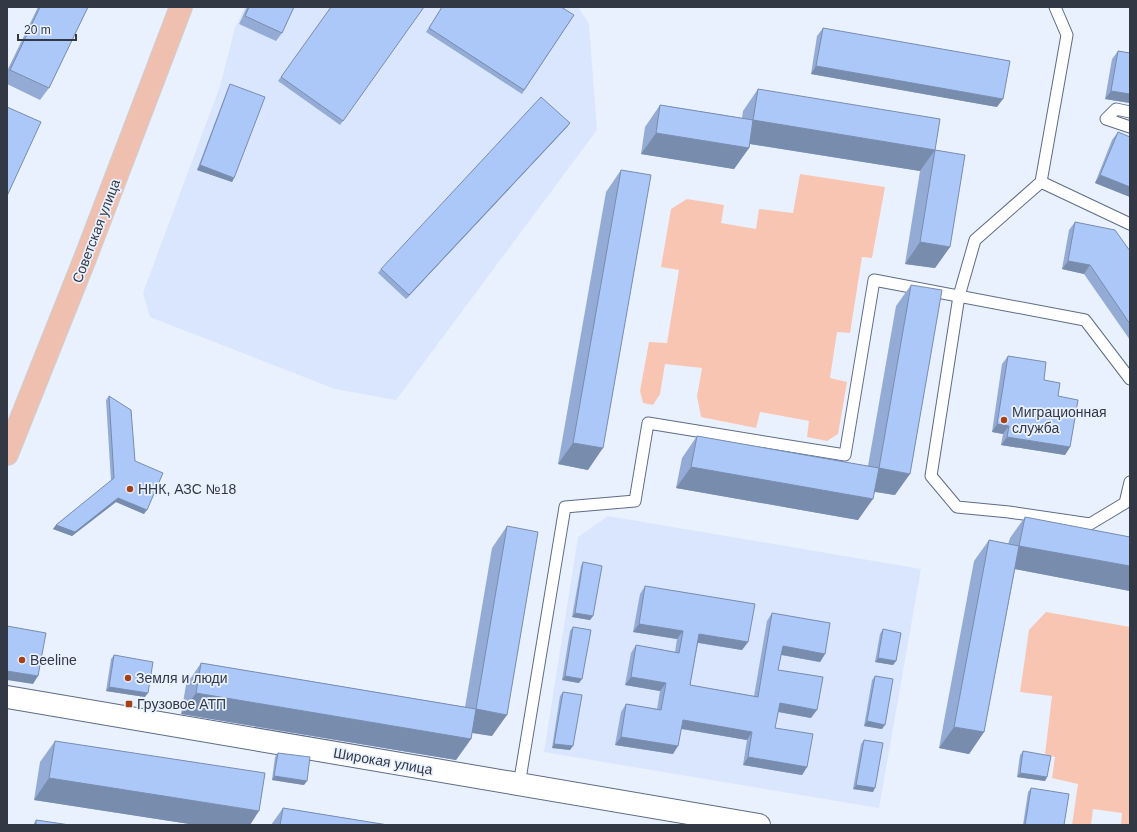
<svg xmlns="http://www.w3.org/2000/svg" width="1137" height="832" font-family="Arial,sans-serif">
	<rect width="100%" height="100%" fill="#eaf1fe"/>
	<g fill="#d9e6fd">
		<polygon points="245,7 578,7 589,24 597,130 396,400 335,389 150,317 143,293 220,86 235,28"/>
		<polygon points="608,516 921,569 879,808 544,752 578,537"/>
	</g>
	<g fill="#f9c5b3">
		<polygon points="800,174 885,187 872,258 862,257 850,333 837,332 830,378 847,382 838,434 827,441 807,437 809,421 760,412 756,428 701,417 697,396 702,368 665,364 660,394 653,405 643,403 640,391 649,342 667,343 679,270 661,267 671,209 687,199 724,205 721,223 756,229 759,209 793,213"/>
		<polygon points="1046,612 1130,627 1130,825 1121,825 1122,813 1093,809 1091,825 1072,825 1078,784 1052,778 1055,757 1045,754 1052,696 1020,692 1029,630"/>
	</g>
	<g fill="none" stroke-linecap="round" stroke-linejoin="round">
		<g stroke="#5d6c87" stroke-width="13">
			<g id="lane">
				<polyline points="1055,7 1067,35 1041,182 975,240 959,296 931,476 957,507 1009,512 1090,524 1125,503 1130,482"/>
				<polyline points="1130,112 1116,109 1106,119 1130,127"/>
				<polyline points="1041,182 1130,224"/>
				<polyline points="519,785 565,507 635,501 648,423 845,455 874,280 1085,320 1130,379"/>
			</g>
		</g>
		<g stroke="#5d6c87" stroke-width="24">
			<polyline id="street" points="7,697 759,825"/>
		</g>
		<g stroke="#cecfd2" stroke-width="24">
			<polyline id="primary" points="7,454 86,256 181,7"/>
		</g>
		<use href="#lane" stroke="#fff" stroke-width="11"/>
		<use href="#street" stroke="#fff" stroke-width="22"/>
		<use href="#primary" stroke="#efc0af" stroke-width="22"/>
	</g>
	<g fill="#94acd5">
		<polygon points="38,7 88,7 49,88 40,100 7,84 7,71"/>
		<polygon points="247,7 294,7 282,33 276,41 239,24"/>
		<polygon points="442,7 574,15 522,94 426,32"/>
		<polygon points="421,10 340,125 278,81 281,77"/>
		<polygon points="823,28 997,107 811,74 817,36"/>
		<polygon points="1118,51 1130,53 1130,103 1105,99 1112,59"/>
		<polygon points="230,84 234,178 232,182 197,170 228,88"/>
		<polygon points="758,89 935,150 950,247 935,268 905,264 920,171 750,144 749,148 734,169 641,154 645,127 660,105 742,118 743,111"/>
		<polygon points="570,123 567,127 406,299 378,273 381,269"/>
		<polygon points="1118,132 1130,137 1130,197 1095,183 1112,140"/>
		<polygon points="621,170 588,470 558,464 606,192"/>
		<polygon points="1075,222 1130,251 1130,340 1084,274 1062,269 1069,230"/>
		<polygon points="911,285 895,495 875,492 858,520 676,488 682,458 697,436 868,466 896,306"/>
		<polygon points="1008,356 1044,380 1058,396 1070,447 1065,455 1001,445 1003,434 992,432 1002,364"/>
		<polygon points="109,396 135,461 144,514 116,502 72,536 53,529 56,525 111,481 106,400"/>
		<polygon points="1025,517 1130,591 1015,569 984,732 969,754 939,748 974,561 989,540 1008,544 1010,538"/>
		<polygon points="507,526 492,736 472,733 471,739 456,760 181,714 186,685 201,663 465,707 492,548"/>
		<polygon points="583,562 593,616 590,620 572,617 581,566"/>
		<polygon points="645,586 748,642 742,650 698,643 690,685 754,696 767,621 772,613 825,654 820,662 781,655 778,670 811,718 778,712 775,728 807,767 802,775 743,765 747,740 681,729 673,754 615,745 621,712 626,704 657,709 660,691 625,685 631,653 636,645 675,652 677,639 633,632 640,594"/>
		<polygon points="573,627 579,683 562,680 570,631"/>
		<polygon points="883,629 896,661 893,665 875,662 880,634"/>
		<polygon points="114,655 145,697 106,691 111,659"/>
		<polygon points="875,676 882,729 864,726 872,680"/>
		<polygon points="563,692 570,750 552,748 560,696"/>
		<polygon points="864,740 873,792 853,789 861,744"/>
		<polygon points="55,741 250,825 196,825 34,800 40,762"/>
		<polygon points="1023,751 1047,777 1045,781 1017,777 1020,755"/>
		<polygon points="278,753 304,785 272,780 275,757"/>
		<polygon points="1031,788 1064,825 1023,825 1028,792"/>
		<polygon points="283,808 388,825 271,825"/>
		<polygon points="36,820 70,825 33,825"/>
	</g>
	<g fill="#788cae">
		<polygon points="816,66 1003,99 997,107 811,74"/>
		<polygon points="1111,91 1130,94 1130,103 1105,99"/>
		<polygon points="753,120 935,150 920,171 738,142"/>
		<polygon points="570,123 567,127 406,299 409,295"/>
		<polygon points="656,133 749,148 734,169 641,154"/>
		<polygon points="200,165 234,178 232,182 197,170"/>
		<polygon points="1100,175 1130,187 1130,197 1095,183"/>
		<polygon points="920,242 950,247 935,268 905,264"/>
		<polygon points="1068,261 1090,265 1084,274 1062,269"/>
		<polygon points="997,424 1009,426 1003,434 992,432"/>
		<polygon points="1007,437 1070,447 1065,455 1001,445"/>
		<polygon points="573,443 603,448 588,470 558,464"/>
		<polygon points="691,467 873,499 858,520 676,488"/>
		<polygon points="879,468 910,474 895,495 864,490"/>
		<polygon points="118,498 147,510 144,514 116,502 72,536 53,529 56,525"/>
		<polygon points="1019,546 1130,566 1130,591 1004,567"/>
		<polygon points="575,613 593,616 590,620 572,617"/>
		<polygon points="639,624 683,631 677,639 633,632"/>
		<polygon points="699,634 748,642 742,650 694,642"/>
		<polygon points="783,646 825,654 820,662 777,654"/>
		<polygon points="878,658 896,661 893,665 875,662"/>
		<polygon points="7,671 38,676 33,684 7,680"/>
		<polygon points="565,676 582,679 579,683 562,680"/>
		<polygon points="631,677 666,683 660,691 625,685"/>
		<polygon points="109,687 148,693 145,697 106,691"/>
		<polygon points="196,693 471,739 456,760 181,714"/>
		<polygon points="780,703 817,710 811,718 774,711"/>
		<polygon points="476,709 507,715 492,736 461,731"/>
		<polygon points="683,720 752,732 747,740 677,728"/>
		<polygon points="867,721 885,725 882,729 864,726"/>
		<polygon points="954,727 984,732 969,754 939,748"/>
		<polygon points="621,737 678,746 673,754 615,745"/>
		<polygon points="554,744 573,746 570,750 552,748"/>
		<polygon points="748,757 807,767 802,775 743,765"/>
		<polygon points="1020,773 1047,777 1045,781 1017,777"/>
		<polygon points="274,776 307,781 304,785 272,780"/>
		<polygon points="49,778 259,811 250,825 196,825 34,800"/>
		<polygon points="856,785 875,788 873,792 853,789"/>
	</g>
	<g fill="#acc8f8" stroke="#788cae">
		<polygon points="40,7 88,7 49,88 10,70"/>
		<polygon points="249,7 294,7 282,33 245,16"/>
		<polygon points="331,7 424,7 343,121 281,77"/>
		<polygon points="442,7 561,7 574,15 524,90 429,28"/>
		<polygon points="823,28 1010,61 1003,99 816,66"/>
		<polygon points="1118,51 1130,53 1130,94 1111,91"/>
		<polygon points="230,84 265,97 234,178 200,165"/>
		<polygon points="758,89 940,119 935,150 753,120 749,148 656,133 660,105 753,120"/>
		<polygon points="541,97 570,123 409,295 381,269"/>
		<polygon points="7,107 41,122 7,196"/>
		<polygon points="1118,132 1130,137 1130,187 1100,175"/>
		<polygon points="935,150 965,155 950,247 920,242"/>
		<polygon points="621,170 651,175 603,448 573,443"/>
		<polygon points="1075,222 1115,230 1130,251 1130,324 1090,265 1068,261"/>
		<polygon points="911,285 942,290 910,474 879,468"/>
		<polygon points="1008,356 1046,362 1044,380 1060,383 1058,396 1078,400 1070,447 1007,437 1009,426 997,424"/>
		<polygon points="109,396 131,410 135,461 163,473 147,510 118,498 75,532 56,525 114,478"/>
		<polygon points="697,436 879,468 873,499 691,467"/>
		<polygon points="1025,517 1130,537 1130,566 1019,546"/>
		<polygon points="507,526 538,532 507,715 476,709"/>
		<polygon points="989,540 1019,546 984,732 954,727"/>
		<polygon points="583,562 602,566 593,616 575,613"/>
		<polygon points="645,586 755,604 748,642 699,634 690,685 758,697 772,613 830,623 825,654 783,646 778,670 823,677 817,710 780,703 775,728 813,734 807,767 748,757 752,732 683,720 678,746 621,737 626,704 661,710 666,683 631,677 636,645 679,653 683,631 639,624"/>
		<polygon points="7,626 46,633 38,676 7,671"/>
		<polygon points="573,627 591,630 582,679 565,676"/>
		<polygon points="883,629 901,633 896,661 878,658"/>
		<polygon points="114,655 153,662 148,693 109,687"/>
		<polygon points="201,663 476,709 471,739 196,693"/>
		<polygon points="875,676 893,679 885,725 867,721"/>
		<polygon points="563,692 582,695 573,746 554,744"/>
		<polygon points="864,740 883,743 875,788 856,785"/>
		<polygon points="55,741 265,773 259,811 49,778"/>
		<polygon points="1023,751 1051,756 1047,777 1020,773"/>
		<polygon points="278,753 310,757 307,781 274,776"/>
		<polygon points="1031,788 1069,794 1064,825 1025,825"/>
		<polygon points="283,808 388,825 280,825"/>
		<polygon points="36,820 70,825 36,825"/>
	</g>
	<g fill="#a64116" stroke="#eaf1fe" stroke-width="1.5">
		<circle cx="1004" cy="420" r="4"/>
		<circle cx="130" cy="489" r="4"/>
		<circle cx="22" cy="660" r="4"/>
		<circle cx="128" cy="678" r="4"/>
		<rect x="125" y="700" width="8" height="8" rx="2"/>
	</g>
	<g text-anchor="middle" stroke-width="3.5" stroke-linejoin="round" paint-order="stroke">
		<g font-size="14" fill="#323945" stroke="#eaf1fe">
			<text transform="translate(96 231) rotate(-69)" y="5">Советская улица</text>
			<text transform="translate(383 761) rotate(10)" y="5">Широкая улица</text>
		</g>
		<g font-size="14" fill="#323945" stroke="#eaf1fe" text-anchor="start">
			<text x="1012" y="417">Миграционная<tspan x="1012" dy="16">служба</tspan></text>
			<text x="138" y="494">ННК, АЗС №18</text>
			<text x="30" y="665">Beeline</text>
			<text x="136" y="683">Земля и люди</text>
			<text x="137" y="709">Грузовое АТП</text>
		</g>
	</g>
	<rect width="1137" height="832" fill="none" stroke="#323945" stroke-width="16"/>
	<path d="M18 34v6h58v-6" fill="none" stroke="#323945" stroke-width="2"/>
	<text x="24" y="34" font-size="12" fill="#323945" stroke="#eaf1fe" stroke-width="3" paint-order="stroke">20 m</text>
</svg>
